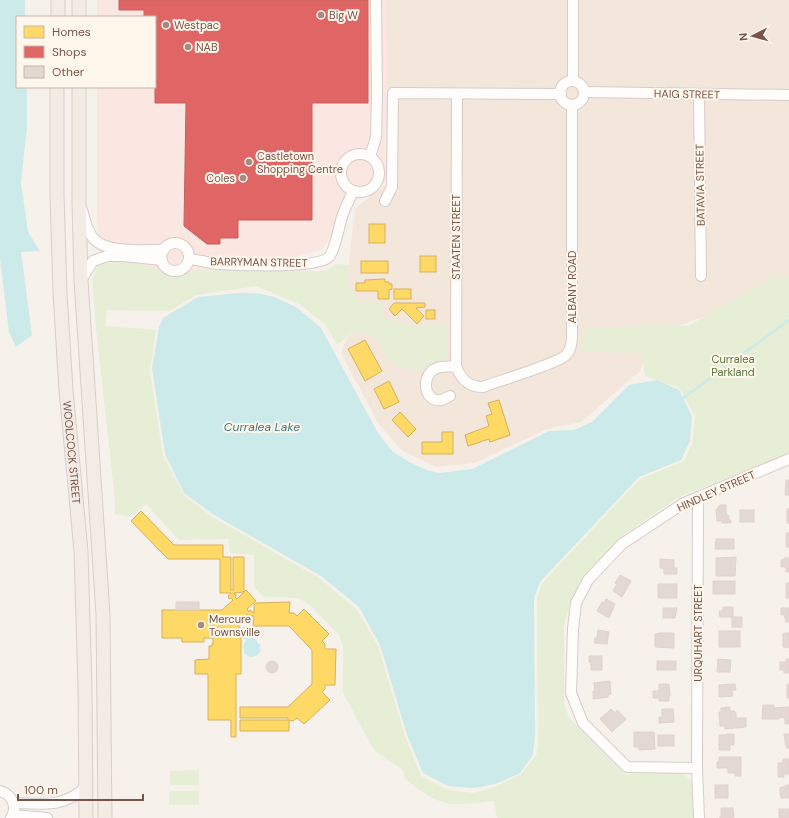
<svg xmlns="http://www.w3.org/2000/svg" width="789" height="818" font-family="'DM Sans',sans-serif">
	<rect width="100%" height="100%" fill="#f7f1eb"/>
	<polygon fill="#f3e6db" points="386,0 789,0 789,284 653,336 640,371 581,422 547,429 474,463 436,467 401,450 378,423 341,353 346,339 354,331 358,301 347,282 355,208 387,184"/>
	<polygon fill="#fbe7e1" points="97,0 386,0 389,180 350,205 322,250 173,286 101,285 97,214 97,87 155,87 155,17 97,17"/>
	<g fill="#e6eed5">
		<path d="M121,261L154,267L172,276L177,277L196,270L321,271L328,270L336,264L349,265L347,282L358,301L384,303L383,318L415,326H448V358L418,371L402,368L387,360C379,339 378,334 354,331L337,345L326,325L299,304L256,286L196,295L170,311L107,310L105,326L156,330L150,371L163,456L184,495L211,516L319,578L357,610L378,646L405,736L421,776L449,790L473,793L493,788L521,774L536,756L538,745L537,599L542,583L640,479L684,461L693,441L695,415L679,388L645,376L642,353L582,352L585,327L688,326L772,278H789V454L681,496L623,535L580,582L570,605L564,624V703L569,718L625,774L682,773L691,780L694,796L693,818H497L494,801C481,802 467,805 454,804C435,803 419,790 405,779L403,770L374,750L343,693V646L339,635L309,604L298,598L264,597L254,587V555L230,553L228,539L179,540L146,504L131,517L115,514V499L96,328L92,278L98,265Z"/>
		<polygon points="199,770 199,785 170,785 170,771"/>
		<rect x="169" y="791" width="30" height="14"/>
	</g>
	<g fill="#cceae9">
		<polygon points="0,0 25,0 25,17 17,17 17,87 27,87 27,127 21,183 28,232 40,251 21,252 32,335 16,347 9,332 0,258"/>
		<polygon points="239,293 256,293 274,297 296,307 321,328 378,433 393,452 411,463 427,470 439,473 472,469 549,431 574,430 592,422 629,385 657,380 679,390 692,416 690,441 681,460 639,477 540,582 534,598 535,732 533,755 519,774 495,784 474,788 448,786 423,773 407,735 380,645 359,607 321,576 214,515 184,493 165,454 152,368 159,327 163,318 198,297"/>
		<polygon points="242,627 248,627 255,631 253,633 254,638 257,641 257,643 261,645 259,648 261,651 256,656 250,657 244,653 243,646 246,640 241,637 240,629"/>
	</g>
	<g fill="#ffd966" stroke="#d6b15d">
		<rect x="369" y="224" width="16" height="19"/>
		<rect x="420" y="256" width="16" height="16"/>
		<rect x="361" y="261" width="27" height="12"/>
		<polygon points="385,279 385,282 389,282 389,284 392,284 392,289 389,290 389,299 378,299 378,291 356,291 356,283 365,283 365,280"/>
		<rect x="394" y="289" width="17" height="10"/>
		<polygon points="394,303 425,303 425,307 416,308 424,316 417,324 402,309 395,316 389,309"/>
		<rect x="426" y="310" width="9" height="9"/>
		<polygon points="365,340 382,371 365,381 348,349"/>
		<polygon points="389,381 399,402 384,409 374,389"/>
		<polygon points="499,400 510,435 490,442 489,439 468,446 465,435 489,426 486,416 492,414 488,403"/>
		<polygon points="400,412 416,429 408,437 392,420"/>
		<polygon points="442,432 453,432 453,454 422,454 422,442 442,442"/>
		<polygon points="141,511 174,545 223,545 223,557 231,557 231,590 233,590 233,557 244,557 244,592 234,593 234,594 236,594 236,596 235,597 237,599 246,590 256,601 247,609 249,612 250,610 254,613 254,605 256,603 290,602 289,613 294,613 297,616 304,609 329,634 322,641 325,644 325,649 336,649 335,685 325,685 325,689 322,692 330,700 304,724 297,718 293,721 289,720 289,731 240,731 240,720 288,720 288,718 240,718 240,707 288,707 312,684 312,650 289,626 253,626 254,616 251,616 250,618 247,617 247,614 237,624 239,624 239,628 241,628 241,674 236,674 236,737 231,737 231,720 208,720 208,674 195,674 195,660 209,659 209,646 212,646 212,644 213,644 213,638 204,638 204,642 182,642 182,638 162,638 162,610 222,610 233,600 231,598 229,599 228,596 230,595 231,593 220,593 220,559 168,559 131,521"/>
	</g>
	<polygon fill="#e06666" stroke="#c1615d" points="119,0 368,0 368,103 312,103 312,220 238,220 238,238 220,238 220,244 207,244 184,226 186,103 155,103 155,17 144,17 144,10 119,10"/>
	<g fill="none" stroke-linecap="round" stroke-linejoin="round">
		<polyline stroke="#cceae9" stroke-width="2.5" points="682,399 789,320"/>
	</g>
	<g fill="#e4d8d2" stroke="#e0d3cd">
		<polygon points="786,480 789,480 789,495 785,495"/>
		<polygon points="720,505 726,505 726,514 729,516 729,520 731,520 731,523 722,523 722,521 717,521 716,510"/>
		<rect x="787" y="509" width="2" height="14"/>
		<rect x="740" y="510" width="14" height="12"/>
		<rect x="786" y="533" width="3" height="14"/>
		<polygon points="716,539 734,539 734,549 715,549"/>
		<polygon points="736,557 735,576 716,576 716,558"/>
		<polygon points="784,558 789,558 789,572 786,572 786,567 781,567 781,560 784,560"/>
		<polygon points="660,559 674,560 674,568 677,568 677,574 664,574 664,568 660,568"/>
		<polygon points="620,575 631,581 622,597 613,591 617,584 615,583"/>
		<rect x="713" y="581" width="22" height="13"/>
		<rect x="786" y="583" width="3" height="15"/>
		<rect x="658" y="584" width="19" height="14"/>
		<polygon points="606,599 615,604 609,618 597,611 602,602 604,603"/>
		<rect x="176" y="602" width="23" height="8"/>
		<polygon points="723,607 733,607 733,617 720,617 719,611 723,611"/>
		<polygon points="663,608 677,608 675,618 663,618"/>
		<polygon points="781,608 789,608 789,622 786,622 784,615 781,615"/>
		<rect x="732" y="617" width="10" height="10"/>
		<polygon points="598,630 609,632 607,644 594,643 595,638 597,638"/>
		<rect x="719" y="631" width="21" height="16"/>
		<polygon points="660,633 674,633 674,648 655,647 655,634"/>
		<polygon points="786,633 789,633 789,648 783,647 783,634"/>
		<polygon points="589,656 602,656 602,670 591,670 591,662 589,662"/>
		<polygon points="718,659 731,660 730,672 717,672"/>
		<polygon points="786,659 789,659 789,673 784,673 784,670 780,670 780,662 786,662"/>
		<rect x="657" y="661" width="19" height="9"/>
		<circle cx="272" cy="667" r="6"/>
		<polygon points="610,681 611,694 608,695 608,697 593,699 593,691 595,691 594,683"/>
		<polygon points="659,684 669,684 670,696 669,696 669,701 659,701 659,698 653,698 653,691 659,691"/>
		<polygon points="735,684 736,690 732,690 733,696 719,697 719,685"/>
		<rect x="787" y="684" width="2" height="14"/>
		<polygon points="763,705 774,705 774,708 789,707 789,724 785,724 785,718 779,717 779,719 762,719"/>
		<polygon points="730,707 730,711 734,711 736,713 736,718 746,718 746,727 725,729 725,726 720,726 719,712 721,712 721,708"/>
		<polygon points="611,709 615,713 617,710 626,719 612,732 600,719"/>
		<polygon points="662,709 673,709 674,722 659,723 659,717 662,717"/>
		<polygon points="634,732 654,732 655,749 639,750 639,747 634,747"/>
		<polygon points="726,734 734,734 734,745 730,745 730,750 719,750 719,735 726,735"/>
		<polygon points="784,734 789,734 789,749 786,747"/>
		<rect x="658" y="735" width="16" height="11"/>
		<polygon points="719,757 741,757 741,776 735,776 735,773 728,773 728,768 717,768 717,762 719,762"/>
		<polygon points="783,759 789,759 789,774 784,774 784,777 778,777 778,763 783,763"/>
		<rect x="715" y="785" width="13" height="13"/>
		<polygon points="785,785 789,785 789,798 781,798 781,795 780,795 780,789 781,787 785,787"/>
		<polygon points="721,808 733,808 734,818 719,818 721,817"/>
		<rect x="779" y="809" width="10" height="9"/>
	</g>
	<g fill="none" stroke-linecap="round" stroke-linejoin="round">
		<g stroke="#d6ccc8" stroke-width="12">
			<g id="minor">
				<polyline points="573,81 573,0"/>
				<circle cx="572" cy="93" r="12"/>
				<polyline points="584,92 789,95"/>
				<path d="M457,94L456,366C461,380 469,387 483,387C498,381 557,364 566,355C572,349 572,340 572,332V105"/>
				<polyline points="699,94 701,276"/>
				<circle cx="360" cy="173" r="19"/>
				<polyline points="370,157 376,137 377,93 376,0"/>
				<polyline points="385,201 392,187 393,93 561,94"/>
				<path d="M82,210C85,219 87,232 94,239C106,253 146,250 164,250"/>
				<circle cx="175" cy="257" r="14"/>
				<path d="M189,259C199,260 209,263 219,264C238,265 317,269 329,257C336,249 339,224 343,214C346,206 350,198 353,191"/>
				<polyline points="81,280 93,261 107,256 124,256 162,260"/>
				<path d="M450,396C448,397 444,399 442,400C422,403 421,373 437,368C443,366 451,367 456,366"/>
				<polyline points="698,497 697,768 699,818"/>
				<polyline points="697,768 627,767 583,723 571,693 573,629 576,603 588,580 622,544 684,503 789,459"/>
				<path d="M0,791C12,794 18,807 11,818"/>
				<path d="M14,803C40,804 67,808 86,786"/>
				<polyline points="13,815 47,818"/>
			</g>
		</g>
		<g stroke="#d9cec9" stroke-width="15">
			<g id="major">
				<polyline points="79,0 79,17"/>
				<polyline points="58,17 58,0"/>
				<path id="s1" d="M57,87V194L60,293L66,390L81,551L85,688L86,818"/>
				<polyline points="79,87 79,203 81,280 103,615 105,818"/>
			</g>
		</g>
		<use href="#minor" stroke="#fefdfc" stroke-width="10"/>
		<use href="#major" stroke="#f3ece5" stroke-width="13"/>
	</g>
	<g fill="#a48b82" stroke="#fff6ec" stroke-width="1.5">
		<circle cx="321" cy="15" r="4"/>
		<circle cx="166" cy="25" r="4"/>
		<circle cx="188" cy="47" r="4"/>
		<circle cx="249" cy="162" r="4"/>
		<circle cx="243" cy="178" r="4"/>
		<circle cx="201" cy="625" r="4"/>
	</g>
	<g text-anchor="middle" stroke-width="4" stroke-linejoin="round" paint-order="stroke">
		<g font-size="11" fill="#785449" stroke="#fff6ec" text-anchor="start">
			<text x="329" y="19">Big W</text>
			<text x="174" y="29">Westpac</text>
			<text x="196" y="51">NAB</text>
			<text x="257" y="160">Castletown<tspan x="257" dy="13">Shopping Centre</tspan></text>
			<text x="235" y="182" text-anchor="end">Coles</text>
			<text x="209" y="623">Mercure<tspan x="209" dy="13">Townsville</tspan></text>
		</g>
		<g font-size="11" fill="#785449" stroke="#fff6ec">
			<text transform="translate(687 94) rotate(1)" y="4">HAIG STREET</text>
			<text transform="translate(700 185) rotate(-91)" y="4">BATAVIA STREET</text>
			<text transform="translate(456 237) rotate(-90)" y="4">STAATEN STREET</text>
			<text transform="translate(259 262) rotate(1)" y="4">BARRYMAN STREET</text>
			<text transform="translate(572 287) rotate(-90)" y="4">ALBANY ROAD</text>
			<text dy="4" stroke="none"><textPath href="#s1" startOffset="366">WOOLCOCK STREET</textPath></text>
			<text transform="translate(716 491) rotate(-24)" y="4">HINDLEY STREET</text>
			<text transform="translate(698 633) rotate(-90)" y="4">URQUHART STREET</text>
		</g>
		<g font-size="11" fill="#56783d" stroke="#fff6ec">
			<text x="733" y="363">Curralea<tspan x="733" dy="13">Parkland</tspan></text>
		</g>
		<g font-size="12" font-style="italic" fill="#3c7a7e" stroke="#fff6ec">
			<text x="262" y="431">Curralea Lake</text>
		</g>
	</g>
	<rect x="16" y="16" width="140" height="72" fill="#fff6ec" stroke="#c9b5ab"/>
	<rect x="24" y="26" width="20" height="12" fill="#ffd966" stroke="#c9b5ab"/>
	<text x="52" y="36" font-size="12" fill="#785449">Homes</text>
	<rect x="24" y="46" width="20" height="12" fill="#e06666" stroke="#c9b5ab"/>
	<text x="52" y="56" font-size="12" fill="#785449">Shops</text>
	<rect x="24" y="66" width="20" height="12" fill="#e4d8d2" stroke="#c9b5ab"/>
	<text x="52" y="76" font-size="12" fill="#785449">Other</text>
	<g transform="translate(753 36) rotate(264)" stroke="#fff6ec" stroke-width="3" paint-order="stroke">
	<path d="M0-3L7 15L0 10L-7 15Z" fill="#785449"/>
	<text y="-6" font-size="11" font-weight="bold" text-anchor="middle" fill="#785449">N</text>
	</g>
	<path d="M18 794v6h125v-6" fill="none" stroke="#785449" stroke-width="2"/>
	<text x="24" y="794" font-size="12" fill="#785449" stroke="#fff6ec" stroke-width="3" paint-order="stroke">100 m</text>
</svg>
